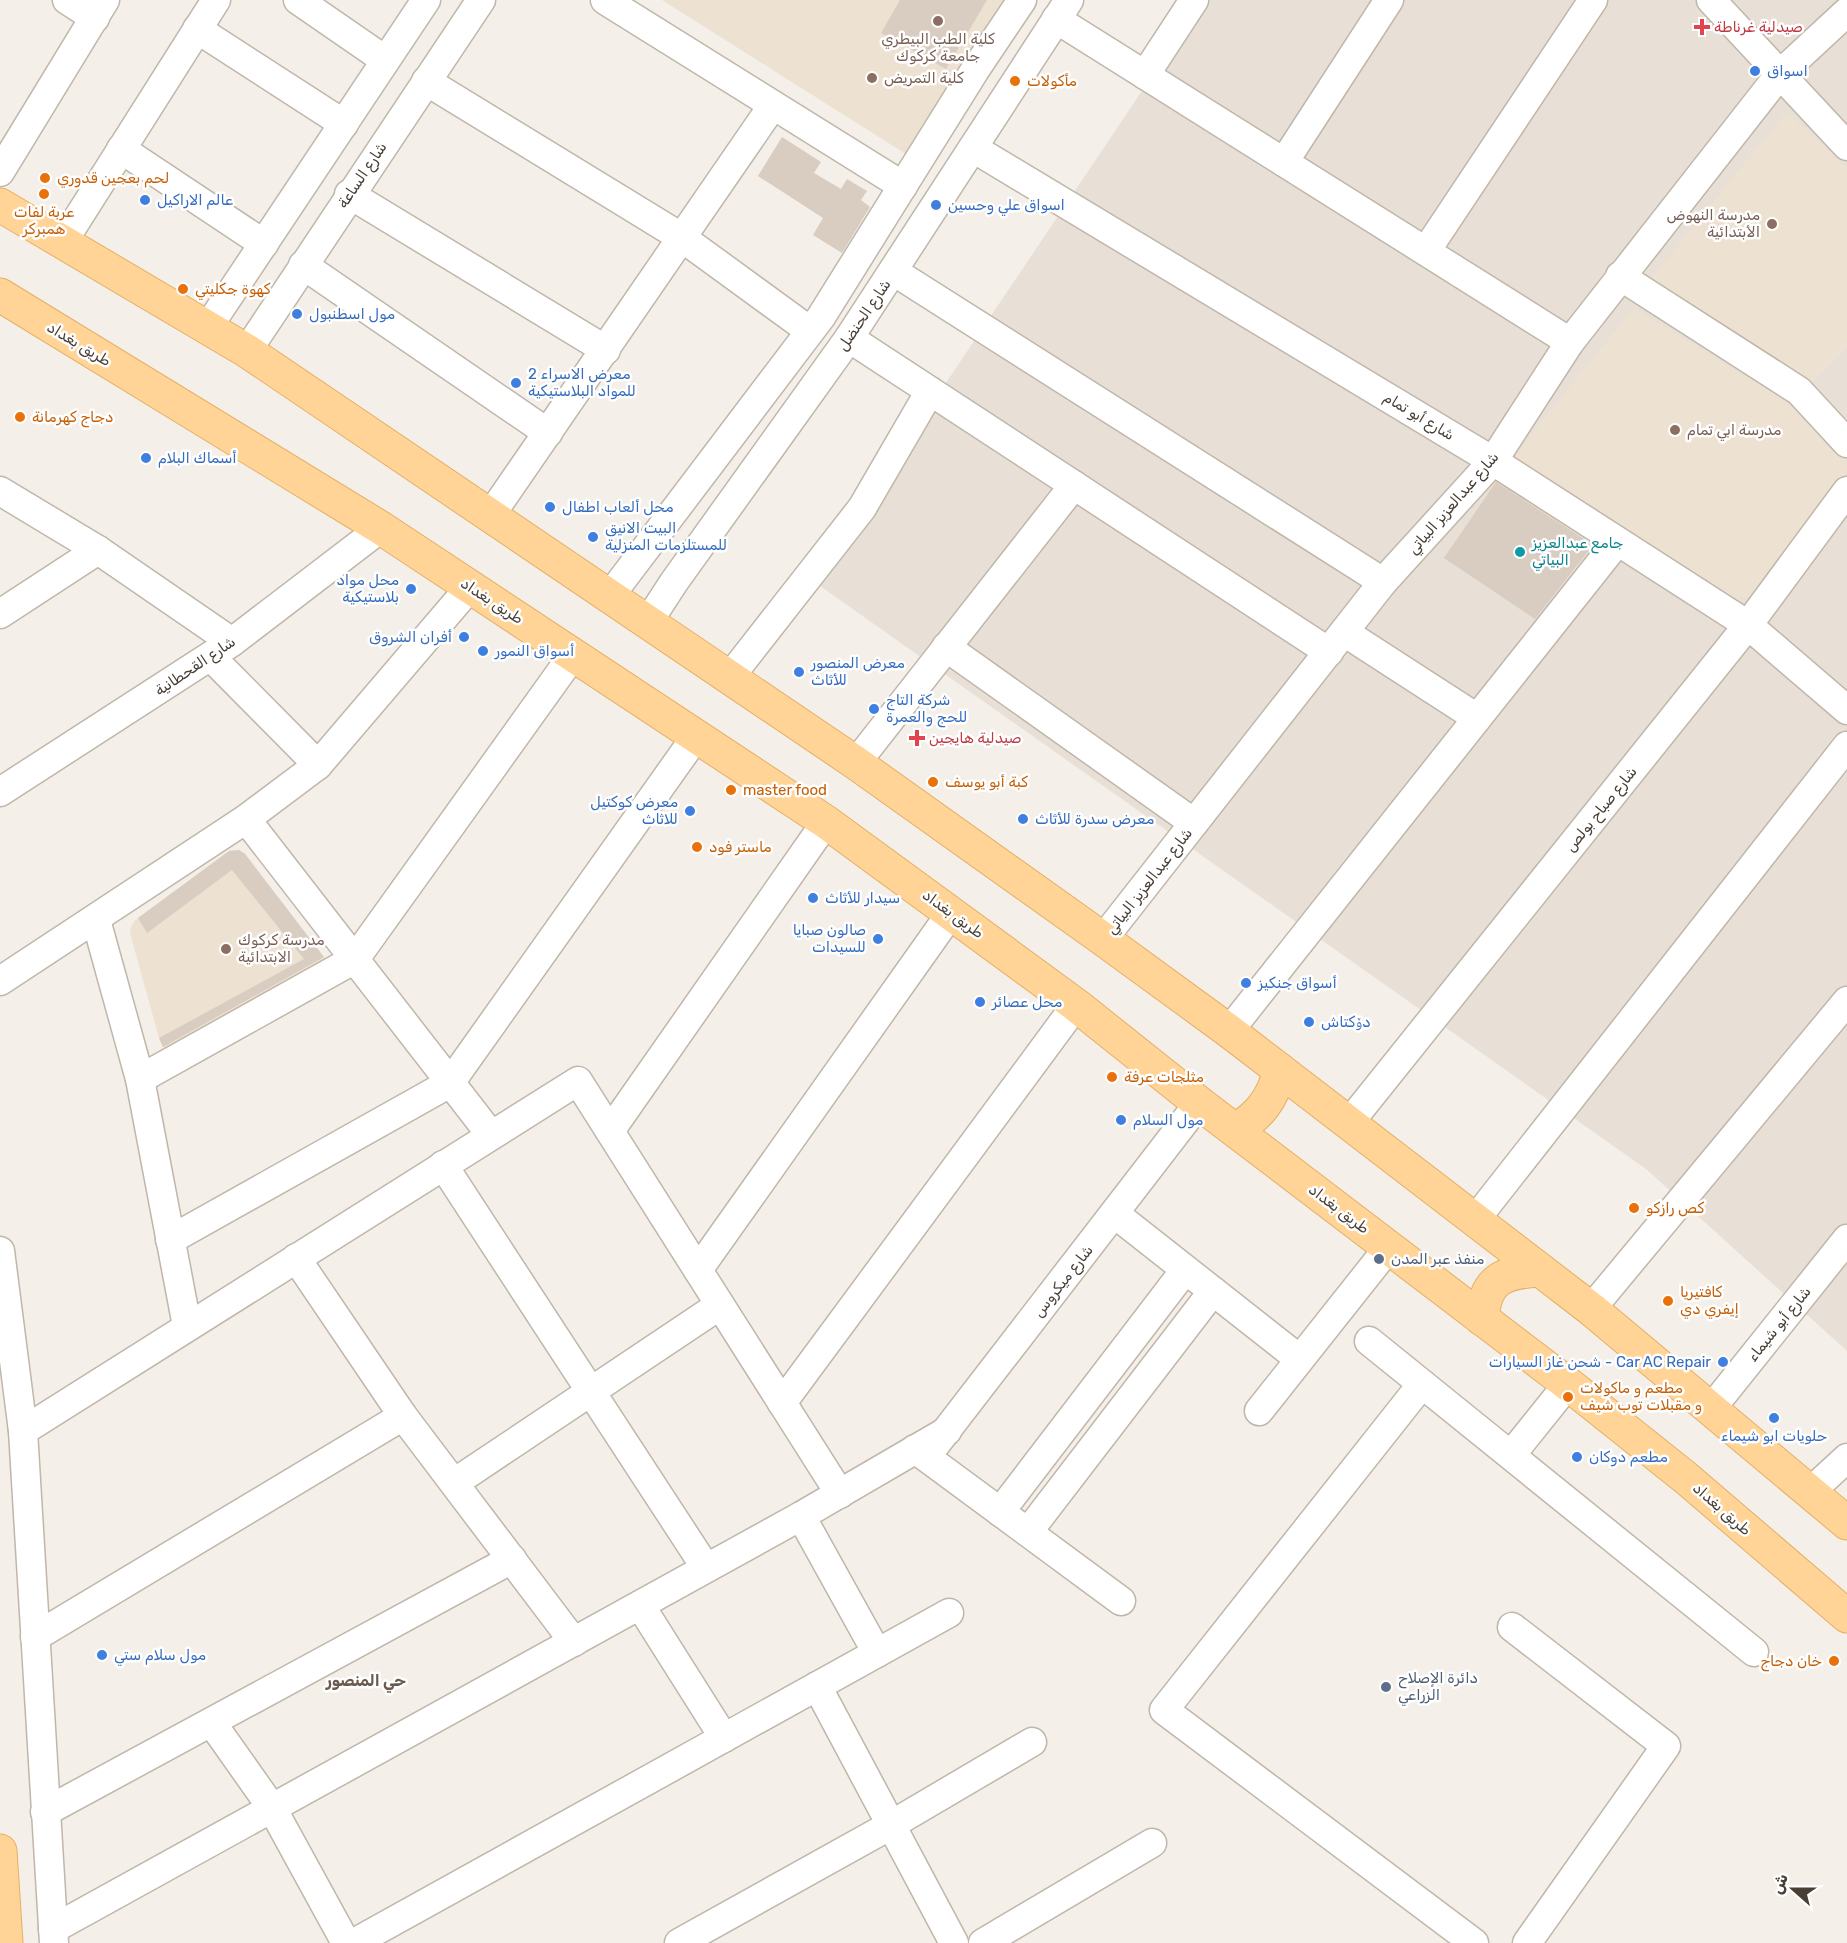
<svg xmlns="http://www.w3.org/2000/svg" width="1847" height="1943" font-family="Rubik,'Noto Naskh Arabic',sans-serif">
	<rect width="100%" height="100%" fill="#f4efe8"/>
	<polygon fill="#e8e0d6" points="1203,0 1847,0 1847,1351 1646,1169 813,581"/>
	<g fill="#ede2d2">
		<polygon points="662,0 1007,0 909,156"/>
		<polygon points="1787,112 1847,168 1847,347 1811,383 1651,279"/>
		<polygon points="1634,308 1790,404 1847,463 1847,473 1751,596 1732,598 1514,456"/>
		<polygon points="239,850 245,854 330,966 167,1055 159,1038 130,933 131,927 134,921 229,851"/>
	</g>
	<g fill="#d9ccc0">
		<polygon points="900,0 987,0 946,69 881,33"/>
		<polygon points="782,137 821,162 814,173 841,189 847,179 867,191 861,200 870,207 842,253 813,235 823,218 758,176"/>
		<polygon points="1496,482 1593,545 1535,619 1444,558"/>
		<polygon points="239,850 245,854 324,957 163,1047 159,1038 304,959 232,870 147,933 138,918 229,851"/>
	</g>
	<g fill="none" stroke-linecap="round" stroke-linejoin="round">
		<g stroke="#c0b6aa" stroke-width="31">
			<g id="minor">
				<polyline points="67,0 95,18"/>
				<polyline points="298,0 385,60"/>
				<polyline points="605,0 903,186"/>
				<polyline points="1711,0 1847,146"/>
				<polyline points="1056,19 1570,342"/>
				<polyline points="197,29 344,124"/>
				<polyline points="1145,75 1194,0"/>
				<polyline points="426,81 681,237 810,331"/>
				<polyline points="973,148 1493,461 1748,625 1847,710"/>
				<polyline points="121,149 264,244"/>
				<polyline points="1284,162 1389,0"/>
				<polyline points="0,172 105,0"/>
				<polyline points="349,194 606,350"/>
				<polyline points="64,240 216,0"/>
				<polyline points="1426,251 1593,0"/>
				<polyline points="303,265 548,433"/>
				<polyline points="893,271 1383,582"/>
				<polyline points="1620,276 1799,391 1847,443"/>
				<polyline points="208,327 426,0"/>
				<polyline points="849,338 1329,652"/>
				<polyline points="247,351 481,0"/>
				<polyline points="0,491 98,550 232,642"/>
				<polyline points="490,516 773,105"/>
				<polyline points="609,597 821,317 975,70 1022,0"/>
				<polyline points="0,614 98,550"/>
				<polyline points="648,622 674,582 849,338 1069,0"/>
				<polyline points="1344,632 1477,718"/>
				<polyline points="946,647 1194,823"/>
				<polyline points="211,657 318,765"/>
				<polyline points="729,678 862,508 930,391"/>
				<polyline points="856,763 1074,485"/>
				<polyline points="0,792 232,642 381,528"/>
				<polyline points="246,819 491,1135"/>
				<polyline points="96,920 140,1079 187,1326"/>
				<polyline points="1103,939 1383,582 1493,461 1570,342 1780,74 1847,12"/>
				<polyline points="0,981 246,819 318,765 470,587"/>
				<polyline points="1229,1031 1617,542"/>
				<polyline points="140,1079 355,959 573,655"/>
				<polyline points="1349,1123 1748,625 1847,491"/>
				<polyline points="610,1131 826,822"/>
				<polyline points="443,1165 706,1568"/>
				<polyline points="1115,1214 1298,1358"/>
				<polyline points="1475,1220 1847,746"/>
				<polyline points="170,1240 450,1083 697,735"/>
				<polyline points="0,1251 23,1431 54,1943"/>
				<polyline points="296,1258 403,1416 574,1642"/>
				<polyline points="698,1270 951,913"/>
				<polyline points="1591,1309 1847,1001"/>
				<polyline points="1369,1341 1754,1652"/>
				<polyline points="1422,1384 1164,1710 1474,1943"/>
				<polyline points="782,1403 1076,1005"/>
				<polyline points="1711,1409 1847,1239"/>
				<polyline points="1259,1411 1389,1247"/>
				<polyline points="23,1431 578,1081 840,1494"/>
				<polyline points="936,1444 1199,1103"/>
				<polyline points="915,1449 1121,1601"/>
				<polyline points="1511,1455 1568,1384"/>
				<polyline points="454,1483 720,1305"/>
				<polyline points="1810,1492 1847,1458"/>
				<polyline points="1000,1512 1185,1270"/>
				<polyline points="801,1516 877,1653"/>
				<polyline points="1028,1532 1213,1291"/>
				<polyline points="640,1605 724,1738"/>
				<polyline points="1512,1627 1666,1746 1527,1943"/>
				<polyline points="35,1637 403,1416"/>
				<polyline points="817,1686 954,1943"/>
				<polyline points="212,1723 272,1808 346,1943"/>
				<polyline points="45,1812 512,1559"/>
				<polyline points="53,1929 801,1516 947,1431"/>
				<polyline points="354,1943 949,1613"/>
				<polyline points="679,1943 891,1825 1032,1742"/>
				<polyline points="983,1943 1152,1843"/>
			</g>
		</g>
		<g stroke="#e5af65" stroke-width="35">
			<g id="major">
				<polyline points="0,205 247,351 856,763 1103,939 1229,1031 1591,1309 1847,1523"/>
				<polyline points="0,295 381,528 826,822 1076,1005 1199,1103 1568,1384 1686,1478 1847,1616"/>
				<path d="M1235,1130C1260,1116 1273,1098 1280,1070"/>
				<path d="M1482,1319C1485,1279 1503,1272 1540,1270"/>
				<polyline points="0,1851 6,1943"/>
			</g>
		</g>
		<use href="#minor" stroke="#fff" stroke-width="28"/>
		<use href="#major" stroke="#ffd496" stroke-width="33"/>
	</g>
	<g fill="#8d6e63" stroke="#fff" stroke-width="2">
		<circle cx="938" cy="21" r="6"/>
		<circle cx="872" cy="78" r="6"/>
		<circle cx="1772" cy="224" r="6"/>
		<circle cx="1675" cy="430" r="6"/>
		<circle cx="226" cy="949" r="6"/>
	</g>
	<g fill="#e0444e" stroke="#fff" stroke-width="2">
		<path d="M1699 18h6v6h6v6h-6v6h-6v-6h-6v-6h6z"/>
		<path d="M914 729h6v6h6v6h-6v6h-6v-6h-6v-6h6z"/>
	</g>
	<g fill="#3f7fe0" stroke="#fff" stroke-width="2">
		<circle cx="1755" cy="71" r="6"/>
		<circle cx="145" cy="200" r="6"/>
		<circle cx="936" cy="205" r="6"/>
		<circle cx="297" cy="314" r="6"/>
		<circle cx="516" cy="383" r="6"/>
		<circle cx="146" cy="458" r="6"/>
		<circle cx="550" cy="507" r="6"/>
		<circle cx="593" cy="537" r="6"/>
		<circle cx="411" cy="589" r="6"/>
		<circle cx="464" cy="637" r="6"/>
		<circle cx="483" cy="651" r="6"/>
		<circle cx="799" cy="672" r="6"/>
		<circle cx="874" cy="709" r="6"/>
		<circle cx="690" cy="811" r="6"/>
		<circle cx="1023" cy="819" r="6"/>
		<circle cx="813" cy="898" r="6"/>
		<circle cx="878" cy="939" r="6"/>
		<circle cx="1246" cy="983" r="6"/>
		<circle cx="980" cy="1002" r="6"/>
		<circle cx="1309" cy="1022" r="6"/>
		<circle cx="1121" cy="1120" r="6"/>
		<circle cx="1723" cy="1362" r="6"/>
		<circle cx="1774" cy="1418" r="6"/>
		<circle cx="1577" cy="1457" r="6"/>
		<circle cx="102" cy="1655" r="6"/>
	</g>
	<g fill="#e8710a" stroke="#fff" stroke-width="2">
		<circle cx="1015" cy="81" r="6"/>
		<circle cx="45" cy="178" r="6"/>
		<circle cx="44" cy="194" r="6"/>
		<circle cx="183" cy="289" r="6"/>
		<circle cx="20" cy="417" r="6"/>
		<circle cx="933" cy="782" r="6"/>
		<circle cx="731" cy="790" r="6"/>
		<circle cx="697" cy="847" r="6"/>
		<circle cx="1112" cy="1077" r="6"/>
		<circle cx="1634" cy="1208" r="6"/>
		<circle cx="1668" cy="1301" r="6"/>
		<circle cx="1568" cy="1397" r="6"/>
		<circle cx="1834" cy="1661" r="6"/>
	</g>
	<circle fill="#0f9aa8" stroke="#fff" stroke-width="2" cx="1520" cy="552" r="6"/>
	<g fill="#5c6f8a" stroke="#fff" stroke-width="2">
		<circle cx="1379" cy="1259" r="6"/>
		<circle cx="1386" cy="1687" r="6"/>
	</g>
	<g text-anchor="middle" stroke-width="5" stroke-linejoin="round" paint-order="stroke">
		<g font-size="15" fill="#be3a42" stroke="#fff" text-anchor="start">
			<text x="1714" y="32">صيدلية غرناطة</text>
			<text x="929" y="743">صيدلية هايجين</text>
		</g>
		<g font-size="15" fill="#785e54" stroke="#fff" text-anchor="start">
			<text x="938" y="44" text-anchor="middle">كلية الطب البيطري<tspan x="938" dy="17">جامعة كركوك</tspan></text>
			<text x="884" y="83">كلية التمريض</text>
			<text x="1760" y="220" text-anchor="end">مدرسة النهوض<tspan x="1760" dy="17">الأبتدائية</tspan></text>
			<text x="1687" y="435">مدرسة ابي تمام</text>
			<text x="238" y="945">مدرسة كركوك<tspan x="238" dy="17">الابتدائية</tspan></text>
		</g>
		<g font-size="15" fill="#366cbe" stroke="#fff" text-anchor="start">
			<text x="1767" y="76">اسواق</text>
			<text x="157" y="205">عالم الاراكيل</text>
			<text x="948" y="210">اسواق علي وحسين</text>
			<text x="309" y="319">مول اسطنبول</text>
			<text x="528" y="379">معرض الاسراء 2<tspan x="528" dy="17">للمواد البلاستيكية</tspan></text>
			<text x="158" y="463">أسماك البلام</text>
			<text x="562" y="512">محل ألعاب اطفال</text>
			<text x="605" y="533">البيت الانيق<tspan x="605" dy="17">للمستلزمات المنزلية</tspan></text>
			<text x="399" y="585" text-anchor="end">محل مواد<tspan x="399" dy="17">بلاستيكية</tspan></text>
			<text x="452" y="642" text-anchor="end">أفران الشروق</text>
			<text x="495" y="656">أسواق النمور</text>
			<text x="811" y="668">معرض المنصور<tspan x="811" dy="17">للأثاث</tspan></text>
			<text x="886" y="705">شركة التاج<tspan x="886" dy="17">للحج والعمرة</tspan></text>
			<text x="678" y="807" text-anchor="end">معرض كوكتيل<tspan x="678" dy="17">للاثاث</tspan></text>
			<text x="1035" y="824">معرض سدرة للأثاث</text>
			<text x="825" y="903">سيدار للأثاث</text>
			<text x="866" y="935" text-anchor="end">صالون صبايا<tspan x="866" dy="17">للسيدات</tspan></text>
			<text x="1258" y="988">أسواق جنكيز</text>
			<text x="992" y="1007">محل عصائر</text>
			<text x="1321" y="1027">دۆکتاش</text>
			<text x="1133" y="1125">مول السلام</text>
			<text x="1711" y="1367" text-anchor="end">شحن غاز السيارات - Car AC Repair</text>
			<text x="1774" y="1441" text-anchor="middle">حلويات ابو شيماء</text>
			<text x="1589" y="1462">مطعم دوكان</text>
			<text x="114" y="1660">مول سلام ستي</text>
		</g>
		<g font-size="15" fill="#c56008" stroke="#fff" text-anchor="start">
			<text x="1027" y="86">مأكولات</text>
			<text x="57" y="183">لحم بعجين قدوري</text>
			<text x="44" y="217" text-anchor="middle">عربة لفات<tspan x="44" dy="17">همبركر</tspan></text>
			<text x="195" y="294">كهوة جكليتي</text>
			<text x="32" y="422">دجاج كهرمانة</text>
			<text x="945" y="787">كبة أبو يوسف</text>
			<text x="743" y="795">master food</text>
			<text x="709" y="852">ماستر فود</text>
			<text x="1124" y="1082">مثلجات عرفة</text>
			<text x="1646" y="1213">كص رازكو</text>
			<text x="1680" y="1297">كافتيريا<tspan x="1680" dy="17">إيفري دي</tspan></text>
			<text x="1580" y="1393">مطعم و ماكولات<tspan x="1580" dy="17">و مقبلات توب شيف</tspan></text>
			<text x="1822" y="1666" text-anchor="end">خان دجاج</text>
		</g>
		<g font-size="15" fill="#483f36" stroke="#fff">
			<text transform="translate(362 175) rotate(-56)" y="5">شارع الساعة</text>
			<text transform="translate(864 315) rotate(-56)" y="5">شارع الحنضل</text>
			<text transform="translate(79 344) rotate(31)" y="5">طريق بغداد</text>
			<text transform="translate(1419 416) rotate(31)" y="5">شارع أبو تمام</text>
			<text transform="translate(1453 503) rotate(-49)" y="5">شارع عبدالعزيز البياتي</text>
			<text transform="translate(492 601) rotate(33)" y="5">طريق بغداد</text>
			<text transform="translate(195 666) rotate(-34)" y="5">شارع القحطانية</text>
			<text transform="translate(1601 809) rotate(-51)" y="5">شارع صباح بولص</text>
			<text transform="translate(1149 881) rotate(-52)" y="5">شارع عبدالعزيز البياتي</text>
			<text transform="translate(953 914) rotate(36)" y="5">طريق بغداد</text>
			<text transform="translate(1339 1209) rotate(37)" y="5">طريق بغداد</text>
			<text transform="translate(1063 1281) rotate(-52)" y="5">شارع ميكروس</text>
			<text transform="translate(1779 1324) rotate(-51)" y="5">شارع أبو شيماء</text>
			<text transform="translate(1722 1509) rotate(41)" y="5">طريق بغداد</text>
		</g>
		<g font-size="15" fill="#0d838f" stroke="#fff" text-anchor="start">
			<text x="1532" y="548">جامع عبدالعزيز<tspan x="1532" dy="17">البياتي</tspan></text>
		</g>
		<g font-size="15" fill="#4e5e75" stroke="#fff" text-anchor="start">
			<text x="1391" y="1264">منفذ عبر المدن</text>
			<text x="1398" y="1683">دائرة الإصلاح<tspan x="1398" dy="17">الزراعي</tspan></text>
		</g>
		<g font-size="16" font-weight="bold" fill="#6b5b4e" stroke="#fff">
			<text x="366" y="1686">حي المنصور</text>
		</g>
	</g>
	<g transform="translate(1793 1889) rotate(291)" stroke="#ffffff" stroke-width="4.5" paint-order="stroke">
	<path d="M0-4.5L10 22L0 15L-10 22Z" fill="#483f36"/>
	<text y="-9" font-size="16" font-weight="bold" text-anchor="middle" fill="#483f36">ش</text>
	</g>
</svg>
